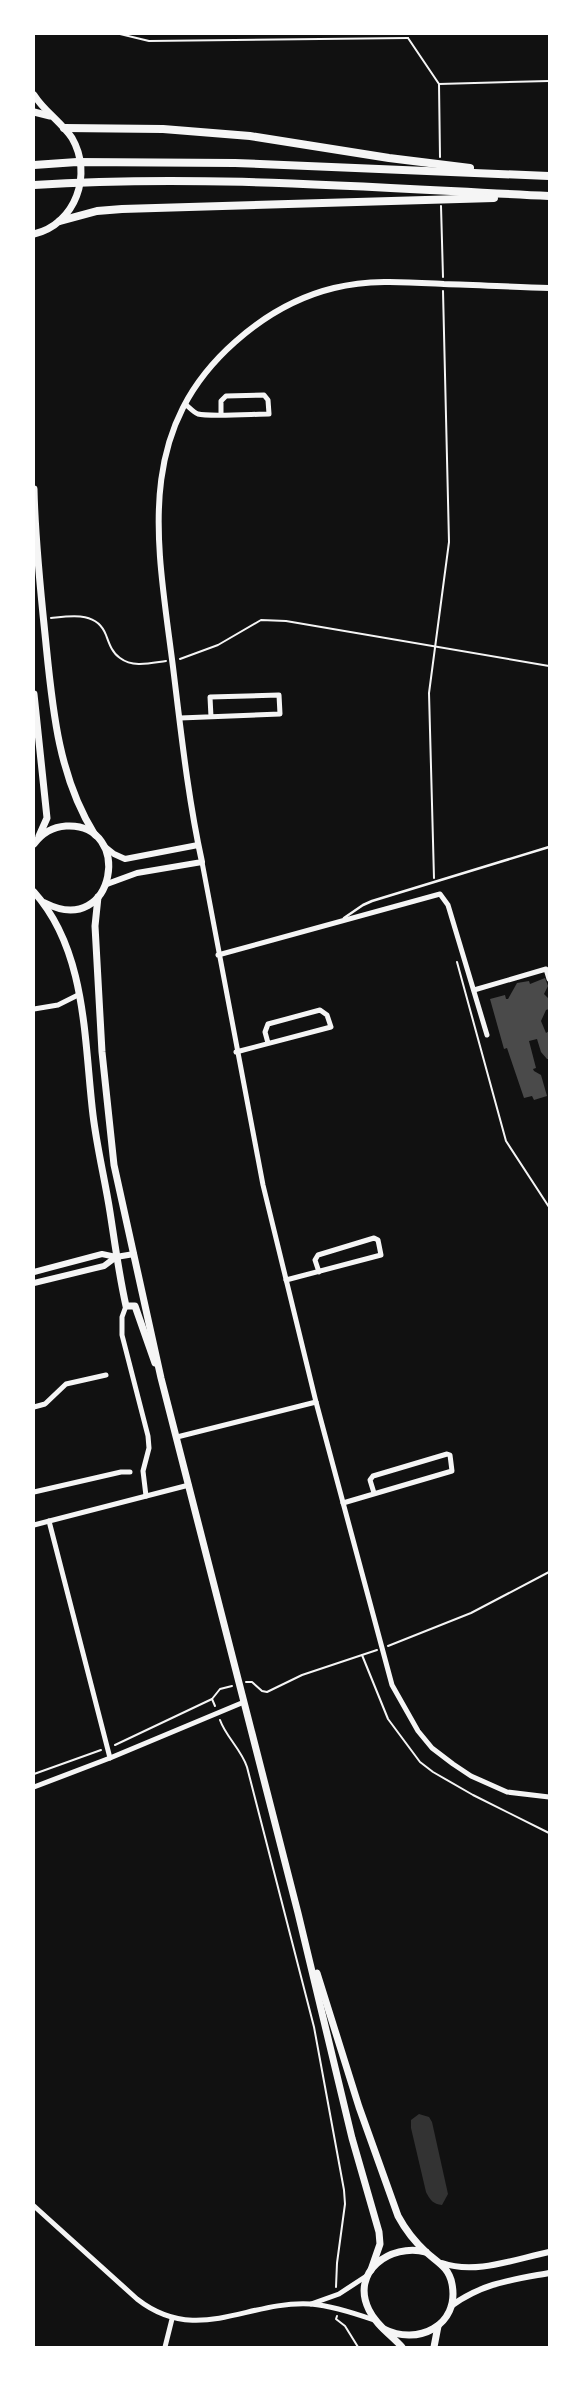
<svg xmlns="http://www.w3.org/2000/svg" width="583" height="2381" font-family="Raleway,sans-serif">
	<rect width="100%" height="100%" fill="#111"/>
	<path fill="#333" d="M419,2114L429,2117L432,2122L448,2194L442,2205C433,2204 430,2200 426,2192L411,2128V2120Z"/>
	<polygon fill="#4a4a4a" points="545,978 548,986 544,994 549,999 549,1009 546,1010 541,1021 546,1033 549,1031 549,1059 547,1059 541,1052 537,1039 529,1041 536,1068 533,1069 534,1071 541,1075 547,1096 534,1100 532,1096 524,1098 507,1048 504,1049 490,999 505,995 506,999 508,999 517,983 529,981 530,984"/>
	<g fill="none" stroke-linecap="round" stroke-linejoin="round">
		<g stroke="#f5f5f5" stroke-width="2">
			<polyline points="120,34 149,41 408,38"/>
			<polyline points="408,38 439,84 549,81"/>
			<polyline points="439,84 440,157"/>
			<polyline points="441,206 443,277"/>
			<path d="M51,618C71,616 97,611 106,635C109,643 112,653 120,658C133,668 151,663 166,661"/>
			<polyline points="180,659 218,645 261,620 286,621 549,666"/>
			<polyline points="434,878 429,693 449,542 443,291"/>
			<polyline points="457,962 506,1141 549,1207"/>
			<polyline points="388,1646 471,1613 549,1572"/>
			<polyline points="362,1655 388,1719 420,1762 433,1772 473,1795 549,1833"/>
			<polyline points="246,1682 252,1682 262,1691 267,1692 302,1675 377,1650"/>
			<polyline points="212,1699 215,1706"/>
			<path d="M220,1720C226,1737 241,1749 247,1767L314,2027L344,2190L345,2204L337,2263L336,2287"/>
			<polyline points="115,1745 212,1699 220,1689 232,1686"/>
			<polyline points="34,1774 101,1750"/>
			<polyline points="337,2316 336,2319 345,2326 358,2347"/>
		</g>
		<polyline stroke="#f5f5f5" stroke-width="2.5" points="344,918 363,905 372,901 549,847"/>
		<g stroke="#f5f5f5" stroke-width="5">
			<path d="M185,404C189,407 193,412 198,414C208,417 255,414 269,414L268,400L264,395L226,396L221,401V414"/>
			<polyline points="180,718 280,714 279,695 210,697 211,717"/>
			<polyline points="202,862 263,1185 316,1402 392,1685 418,1731 432,1748 453,1764 471,1776 507,1792 549,1797"/>
			<polyline points="218,955 440,894 448,905 487,1035"/>
			<polyline points="474,990 546,969 549,979"/>
			<polyline points="34,1009 58,1005 78,995"/>
			<polyline points="236,1052 331,1027 327,1015 320,1010 268,1024 265,1032 268,1043"/>
			<polyline points="286,1280 381,1255 378,1240 374,1238 318,1255 315,1260 319,1272"/>
			<polyline points="126,1306 122,1317 122,1335 148,1436 149,1448 143,1471 146,1496"/>
			<polyline points="34,1407 45,1404 66,1384 106,1375"/>
			<polyline points="177,1437 316,1402"/>
			<polyline points="34,1492 121,1472 130,1472"/>
			<polyline points="343,1503 452,1471 450,1455 447,1454 373,1476 370,1480 374,1493"/>
			<polyline points="49,1521 110,1758"/>
			<polyline points="34,1525 189,1485"/>
			<polyline points="34,1787 110,1758 244,1702"/>
			<path d="M34,2206L137,2299C197,2346 247,2300 311,2304C333,2306 354,2313 374,2320"/>
			<polyline points="311,2304 339,2294 368,2275"/>
			<polyline points="165,2347 172,2319"/>
		</g>
		<g stroke="#f5f5f5" stroke-width="6">
			<polyline points="104,846 114,854 125,859 198,845"/>
			<path d="M107,884L137,873L202,862C188,798 181,732 173,667C158,547 132,433 235,342C263,317 297,297 334,288C370,279 407,282 444,284C479,285 514,287 549,288"/>
			<polyline points="34,1272 102,1254 116,1257 134,1254"/>
			<polyline points="34,1283 104,1266 116,1257"/>
			<path d="M442,2263C475,2275 515,2259 549,2252"/>
			<path d="M451,2306C483,2283 511,2280 549,2273"/>
		</g>
		<g stroke="#f5f5f5" stroke-width="7">
			<path d="M34,95C44,111 61,122 72,138C93,174 76,224 34,234"/>
			<polyline points="34,112 50,116"/>
			<path d="M34,489C35,538 40,586 45,634C52,703 57,775 95,835"/>
			<polyline points="34,694 47,818 39,836"/>
			<path d="M34,844C42,833 53,827 66,826C134,822 116,939 45,903"/>
			<path d="M34,892C87,951 84,1041 93,1115C97,1148 105,1180 110,1212C115,1244 119,1275 126,1306H135L155,1363"/>
			<polyline points="98,897 95,926 102,1052 114,1165 161,1378 298,1913 352,2138 379,2232 380,2244 371,2270"/>
			<path d="M317,1973L359,2107L398,2216C405,2229 415,2242 426,2252C437,2262 449,2267 452,2284C460,2326 417,2346 384,2329"/>
			<path d="M402,2347C391,2335 376,2325 369,2310C350,2272 390,2243 426,2252"/>
			<polyline points="434,2347 438,2326"/>
		</g>
		<g stroke="#f5f5f5" stroke-width="8">
			<polyline points="64,128 163,129 250,136 389,158 470,168"/>
			<polyline points="34,165 77,162 235,163 549,176"/>
			<path d="M34,185C205,174 378,188 549,196"/>
			<polyline points="60,221 97,211 122,209 494,198"/>
		</g>
	</g>
	<rect width="583" height="2381" fill="none" stroke="#ffffff" stroke-width="70"/>
</svg>
